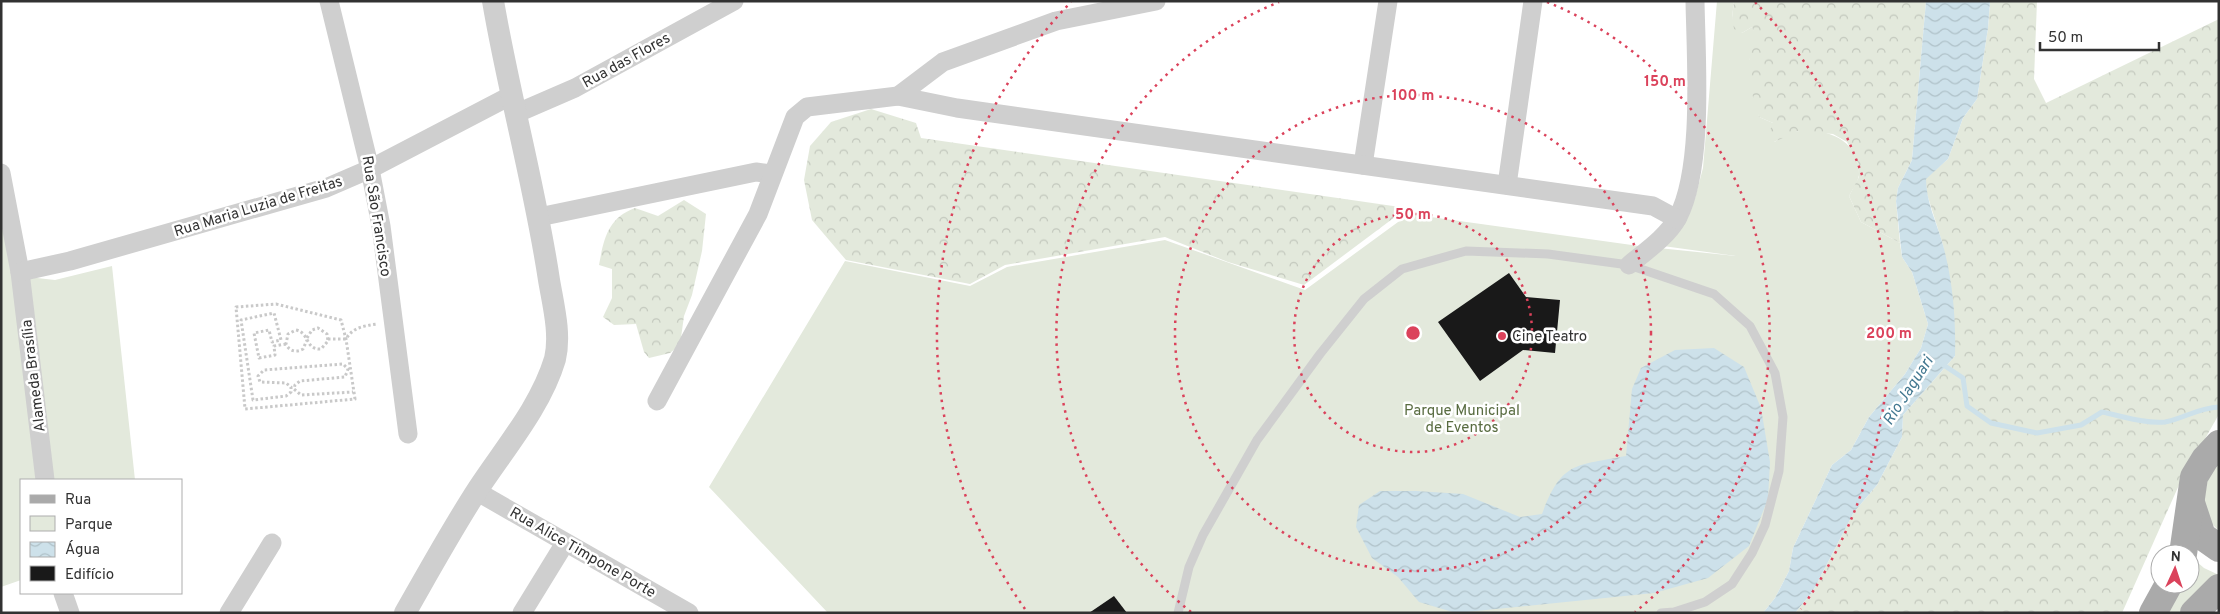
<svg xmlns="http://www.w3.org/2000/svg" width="2220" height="614" font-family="Overpass,sans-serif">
	<defs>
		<pattern id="forest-crowns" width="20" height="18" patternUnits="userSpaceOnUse" patternTransform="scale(1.25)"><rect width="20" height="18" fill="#e3e9dc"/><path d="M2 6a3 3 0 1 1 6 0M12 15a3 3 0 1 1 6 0" fill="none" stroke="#c3c8bd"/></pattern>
		<pattern id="water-waves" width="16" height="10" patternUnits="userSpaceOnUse" patternTransform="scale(1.25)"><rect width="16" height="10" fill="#cde1ea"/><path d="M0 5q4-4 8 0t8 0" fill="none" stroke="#b0c2c9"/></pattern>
	</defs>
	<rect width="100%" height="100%" fill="#fff"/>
	<g fill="#e3e9dc">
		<path d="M1717,1H1734L1732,18L1742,33L1752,27L1756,36L1749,61L1759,117L1773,123L1774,142C1781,139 1790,132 1799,131C1828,128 1860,141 1859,175C1858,182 1852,190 1849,196L1861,222L1900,243L1902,257L1912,272L1928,324L1921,348L1905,374L1869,417L1851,450L1832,465L1793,548L1789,571L1775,598L1763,613H828L709,487L845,261L970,286L1007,267L1165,240L1305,290L1409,214L1639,246L1736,256L1663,246L1682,225L1695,198L1703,168Z"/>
		<polygon points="4,229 37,278 55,280 112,266 135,480 21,480 21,580 1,587 1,230"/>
		<polygon points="2219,459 2219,531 2210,522 2203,507 2209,471"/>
		<polygon points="2190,556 2204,568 2219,575 2219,579 2181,613 2148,613 2162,584 2190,584"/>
	</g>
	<g fill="url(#forest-crowns)">
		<path d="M1734,1H1926L1912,160L1898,188L1896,201L1900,243L1861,222L1849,196L1859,177L1858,163L1847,142L1833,134L1798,131L1774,142L1768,135L1773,123L1759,117C1753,101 1748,78 1749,61C1750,47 1758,41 1752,27L1742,33L1734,29L1732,18Z"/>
		<polygon points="1990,1 2037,1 2034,79 2046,103 2219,19 2219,414 2179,485 2122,613 1795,613 1813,591 1854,512 1877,485 1902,437 1903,415 1955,356 1943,245 1926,191 1926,178 1948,159 1963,118 1977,99 1988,28"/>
		<polygon points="871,109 916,123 921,138 1407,208 1304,285 1228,262 1165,237 1005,265 970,284 846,260 812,220 804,180 810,146 831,122"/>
		<path d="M684,200L706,214L702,251L692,295L684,316L680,345L670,353L649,358L644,352L636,324L614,325L603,317L612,298V269L599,265C604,238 608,218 635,208L658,216Z"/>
	</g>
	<g fill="url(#water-waves)">
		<path d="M1926,1H1990L1988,28L1977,99L1963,118L1948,159L1926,179C1926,202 1937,223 1943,245C1953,282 1956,319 1955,356L1903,415L1902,437L1877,485L1854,512L1813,591L1795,613H1763L1775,598L1789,571L1793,548L1832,465L1851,450L1869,417L1905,374L1921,348L1928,324L1912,272L1902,257L1896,201L1898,188L1912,160Z"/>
		<path d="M1714,348L1744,367L1761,408L1770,462L1768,499L1749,546L1708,578L1654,593L1456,613L1419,602L1398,577L1372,558L1356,527L1359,505L1380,491H1416L1463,494L1520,517L1542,514C1562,461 1575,466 1626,456L1632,389L1641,368L1675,350Z"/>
	</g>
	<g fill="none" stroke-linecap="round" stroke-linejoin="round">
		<path stroke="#cde1ea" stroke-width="5" d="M1942,364L1963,378L1967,406L1991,423L2037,433L2081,425L2102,412C2122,416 2145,424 2165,422C2183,419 2197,408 2219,407"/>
	</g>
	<g fill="#191919">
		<polygon points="1509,273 1526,297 1560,300 1555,353 1523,350 1480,381 1438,322"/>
		<polygon points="1114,596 1127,613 1089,613"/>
	</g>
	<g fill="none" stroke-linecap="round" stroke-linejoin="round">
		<g stroke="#c9c9c9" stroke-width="3" stroke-dasharray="2.5 2.5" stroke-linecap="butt">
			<polygon points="276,304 341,320 346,339 355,399 245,409 236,307"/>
			<path d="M307,338L312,330L318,328L327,334L328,341L321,349C305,350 310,333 296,330L288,334L286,344C289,351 296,353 303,349L307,340"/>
			<path d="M328,339H346C353,327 364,326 377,324"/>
			<polyline points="286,344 274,346 275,355 259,358 254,333 269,330 272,342 281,340 274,313 241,320 253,400 286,396 291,392 291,387 286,383 260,382 258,376 264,370 343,364 348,369 345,377 300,381 295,385 294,389 301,395 353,392"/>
		</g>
		<polyline stroke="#cfcfcf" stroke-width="9" points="1178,613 1189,567 1203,535 1257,440 1320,354 1364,299 1402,269 1466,251 1548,254 1629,265 1714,294 1750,326 1775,373 1783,417 1779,471 1765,525 1752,553 1732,584 1705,602 1674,612 1661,613"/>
		<g stroke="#cfcfcf" stroke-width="19">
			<polyline points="329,1 370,169 381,226 408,434"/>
			<polyline points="898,96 943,62 1056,21 1156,1"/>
			<polyline points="515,114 575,88 734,1"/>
			<polyline points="1363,165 1388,1"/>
			<polyline points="1,173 20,272 45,480"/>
			<polyline points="1507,185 1533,1"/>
			<polyline points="539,217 756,172 772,174"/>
			<path d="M1629,265C1645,252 1668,236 1678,217C1704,167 1696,59 1695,1"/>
			<polyline points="20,272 70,261 326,188 370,169 510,96"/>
			<polyline points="657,401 758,214 795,117 807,107 898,96 957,108 1653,206 1677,219"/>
			<polyline points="476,491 689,613"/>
			<polyline points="63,593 70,613"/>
			<polyline points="229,613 272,543"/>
			<polyline points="522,613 565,543"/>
		</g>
		<path stroke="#cfcfcf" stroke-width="22" d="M405,613C429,571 452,529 478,489C505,448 541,406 555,359C561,334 553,304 549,280C535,186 509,95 493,1"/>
		<g stroke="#aaa" stroke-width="28">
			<polyline points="2191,503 2202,536 2219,548"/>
			<polyline points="2183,554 2194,477 2205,459 2219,444"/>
			<polyline points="2153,613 2169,584"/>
			<polyline points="2194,613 2219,588"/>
		</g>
	</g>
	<g fill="none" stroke="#db425b" stroke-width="2.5" stroke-dasharray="2.5 5">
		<circle cx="1413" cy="333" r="119"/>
		<circle cx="1413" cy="333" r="238"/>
		<path d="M1191 612A357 357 0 0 1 1279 2M1547 2A357 357 0 0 1 1635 612"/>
		<path d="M1025 609A476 476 0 0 1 1071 2M1755 2A476 476 0 0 1 1801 609"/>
	</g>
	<circle fill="#db425b" stroke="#fff" stroke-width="2" cx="1502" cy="336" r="5"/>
	<g text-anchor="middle" stroke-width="5" stroke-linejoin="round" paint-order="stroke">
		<g font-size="15" fill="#323232" stroke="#fff">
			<text transform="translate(626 60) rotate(-29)" y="5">Rua das Flores</text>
			<text transform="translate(258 206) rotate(-17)" y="5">Rua Maria Luzia de Freitas</text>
			<text transform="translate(377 216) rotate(81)" y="5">Rua São Francisco</text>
			<text transform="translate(33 376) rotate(-97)" y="5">Alameda Brasília</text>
			<text transform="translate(583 552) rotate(30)" y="5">Rua Alice Timpone Porte</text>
		</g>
		<g font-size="15" fill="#323232" stroke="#fff" text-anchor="start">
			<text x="1512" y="341">Cine Teatro</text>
		</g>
		<g font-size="15" fill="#596c41" stroke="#fff">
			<text x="1462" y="415">Parque Municipal<tspan x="1462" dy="17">de Eventos</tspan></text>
		</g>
		<g font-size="16" font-style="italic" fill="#447991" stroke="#fff">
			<text transform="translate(1907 390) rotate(-57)" y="6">Rio Jaguari</text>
		</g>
	</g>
	<circle cx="1413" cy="333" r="8" fill="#db425b" stroke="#fff" stroke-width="2.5"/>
	<g font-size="15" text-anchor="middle" font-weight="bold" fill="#db425b" stroke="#fff" stroke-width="5" stroke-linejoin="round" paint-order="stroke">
		<text x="1665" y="86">150 m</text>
		<text x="1413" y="100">100 m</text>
		<text x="1413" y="219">50 m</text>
		<text x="1889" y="338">200 m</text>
	</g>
	<rect width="2220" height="614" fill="none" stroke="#323232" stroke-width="5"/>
	<rect x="20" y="479" width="162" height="115" fill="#ffffff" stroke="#adadad"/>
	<rect x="30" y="495" width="25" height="8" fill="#aaaaaa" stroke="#adadad"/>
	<text x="65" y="504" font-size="15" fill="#323232">Rua</text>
	<rect x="30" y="516" width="25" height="15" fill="#e3e9dc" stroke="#adadad"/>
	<text x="65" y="529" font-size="15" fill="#323232">Parque</text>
	<rect x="30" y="542" width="25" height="15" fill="url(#water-waves)" stroke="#adadad"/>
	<text x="65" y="554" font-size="15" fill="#323232">Água</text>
	<rect x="30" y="566" width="25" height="15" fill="#191919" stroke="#adadad"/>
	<text x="65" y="579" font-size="15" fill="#323232">Edifício</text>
	<g transform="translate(2175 569) rotate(3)"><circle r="24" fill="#ffffff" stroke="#adadad"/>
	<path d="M0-4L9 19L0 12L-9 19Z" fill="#db425b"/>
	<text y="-8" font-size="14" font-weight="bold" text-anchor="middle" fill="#323232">N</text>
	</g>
	<path d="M2040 42v8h119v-8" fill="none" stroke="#323232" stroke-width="2.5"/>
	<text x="2048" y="42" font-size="15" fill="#323232" stroke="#ffffff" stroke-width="4" paint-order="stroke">50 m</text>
</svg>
